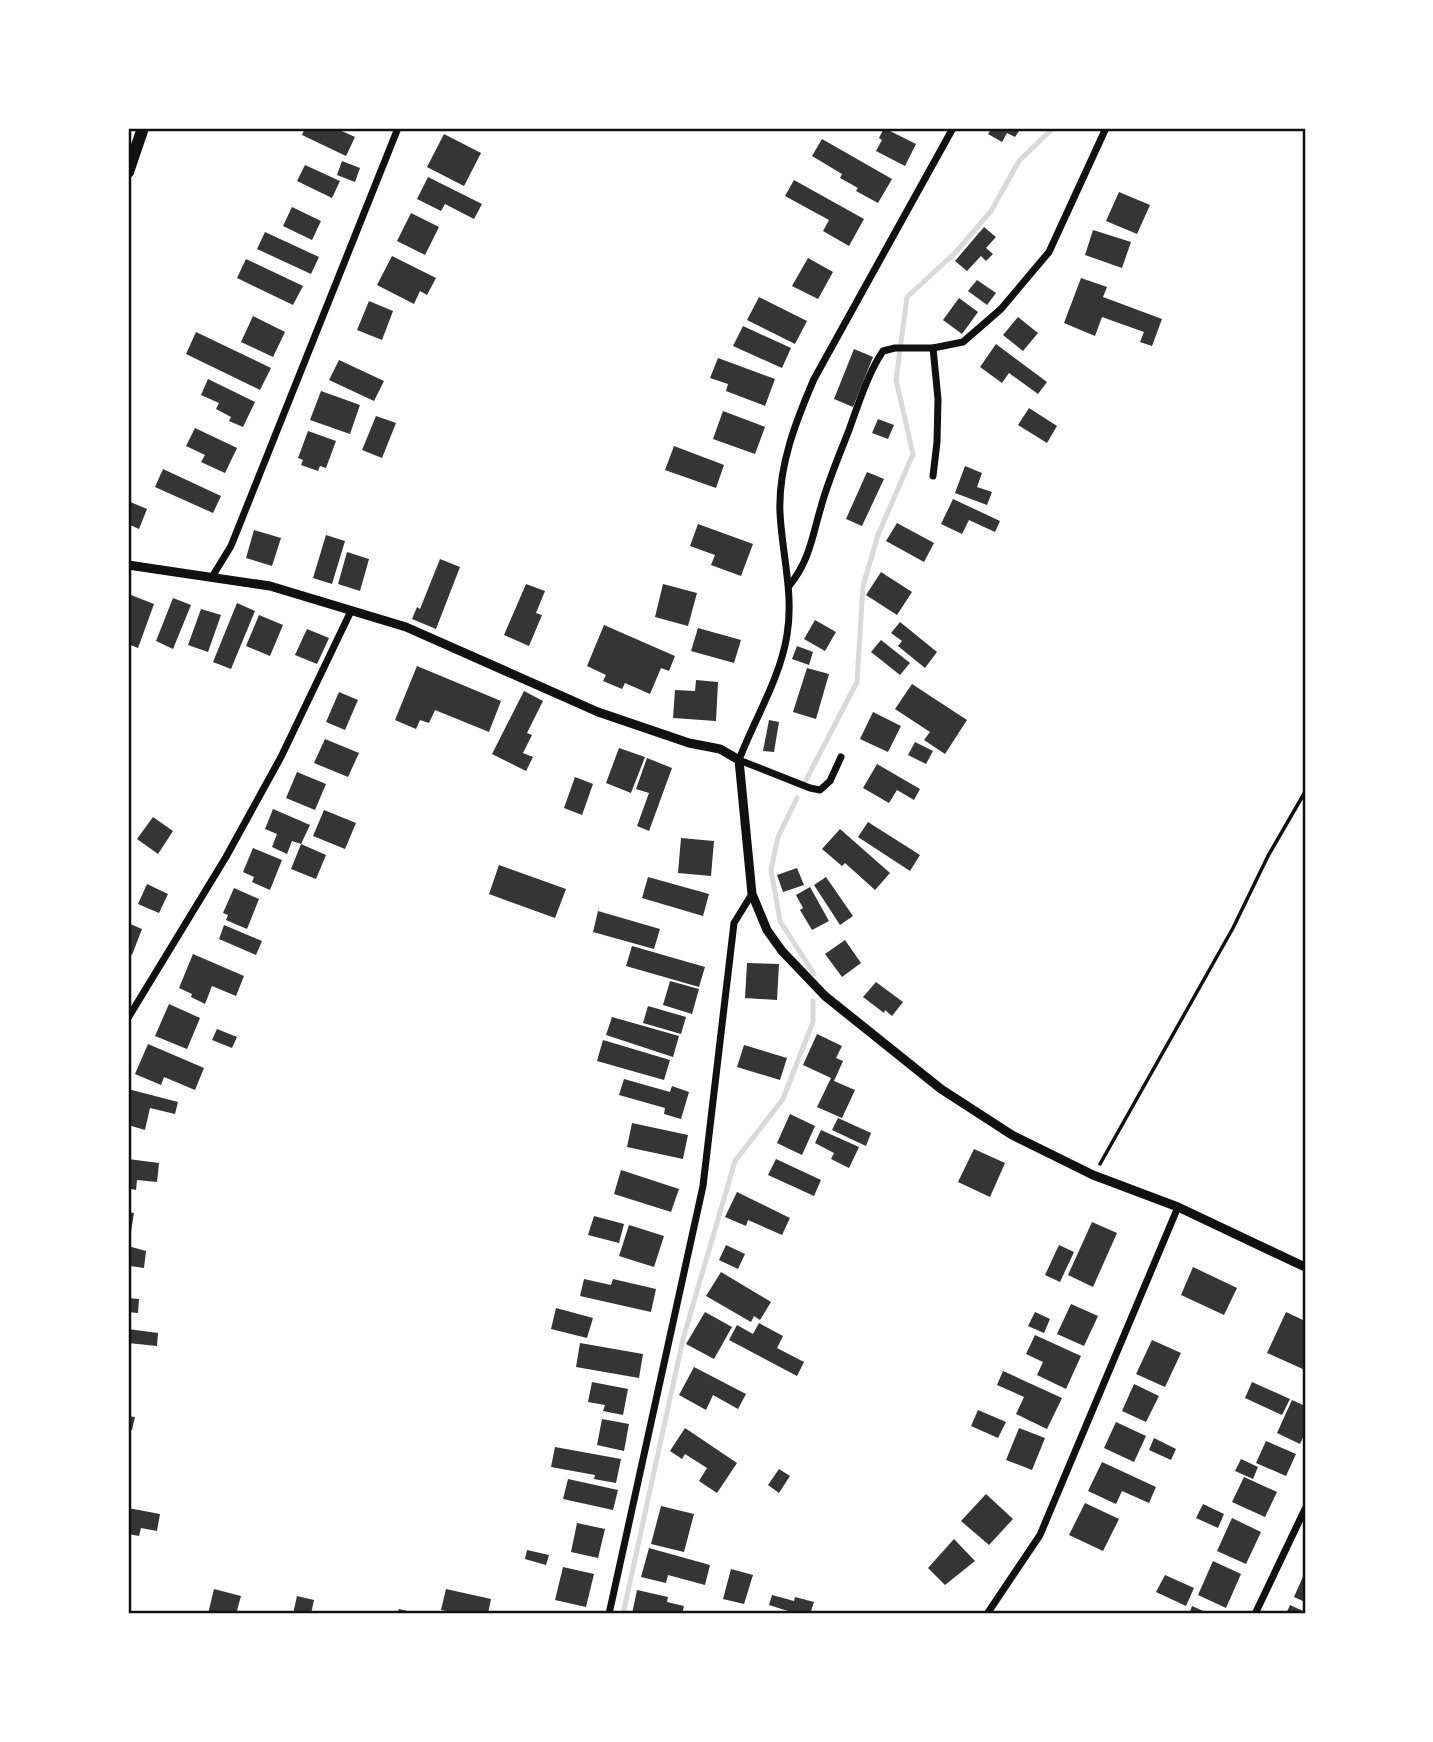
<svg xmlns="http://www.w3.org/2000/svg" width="1433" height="1742" font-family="'Golos Text',sans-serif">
	<rect width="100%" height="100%" fill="#fff"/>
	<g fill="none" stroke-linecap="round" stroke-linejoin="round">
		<g stroke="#d9d9d9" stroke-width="5">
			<polyline points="806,780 857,682 863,586 878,535 913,454 896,380 907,297 955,253 991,211 1019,161 1053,128"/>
			<polyline points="797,798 778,837 771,870 780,921 814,974"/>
			<polyline points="623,1614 683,1339 735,1161 783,1099 813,1022 813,1001"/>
		</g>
	</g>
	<g fill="#353535">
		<polygon points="305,128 335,128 355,137 346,156 302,135"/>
		<polygon points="884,128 916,144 905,166 876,151 882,140 879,138"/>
		<polygon points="992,128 1021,128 1015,137 1007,133 1002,142 988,134"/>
		<polygon points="444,134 481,153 464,186 427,167"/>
		<polygon points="822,139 892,179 878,203 856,191 858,188 840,178 842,174 812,156"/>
		<polygon points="342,161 360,168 355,182 337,175"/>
		<polygon points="305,165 340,181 332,198 297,181"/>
		<polygon points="428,177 482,204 474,219 445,204 441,211 417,199"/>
		<polygon points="794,180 864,219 849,246 823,231 829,220 785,196"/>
		<polygon points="1119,192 1150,205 1137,234 1106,221"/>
		<polygon points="292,207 321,221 312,240 283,226"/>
		<polygon points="411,213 439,227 425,255 397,241"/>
		<polygon points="984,227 996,237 986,248 993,254 986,261 981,256 967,271 955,261"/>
		<polygon points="1093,230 1131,242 1122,268 1085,255"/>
		<polygon points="265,232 319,257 311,274 257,249"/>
		<polygon points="392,256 436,278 427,295 420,291 414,304 377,285"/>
		<polygon points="808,258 833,272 818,299 792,286"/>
		<polygon points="246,259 303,286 293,305 237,278"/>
		<polygon points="1081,278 1107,287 1103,297 1162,319 1152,346 1140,342 1144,332 1102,317 1095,336 1064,323"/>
		<polygon points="977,280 996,293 987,305 968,291"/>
		<polygon points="759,297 807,321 795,344 747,320"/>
		<polygon points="959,298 978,312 962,334 943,320"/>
		<polygon points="369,301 393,311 382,340 357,330"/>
		<polygon points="253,316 285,332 273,357 241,342"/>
		<polygon points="1018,317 1038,333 1023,351 1003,335"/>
		<polygon points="743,326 791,348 782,368 733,346"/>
		<polygon points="196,332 271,368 260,390 186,354"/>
		<polygon points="996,344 1047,382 1038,394 1009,373 1002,383 980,367"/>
		<polygon points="854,349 873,357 853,407 834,399"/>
		<polygon points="718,358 775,379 765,406 726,391 728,384 710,378"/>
		<polygon points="339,360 384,381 374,401 329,380"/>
		<polygon points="208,379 255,402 243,427 229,421 231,417 216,409 219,403 201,395"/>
		<polygon points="321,391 360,405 350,434 310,420"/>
		<polygon points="1029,408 1057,426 1047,443 1018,425"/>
		<polygon points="723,411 765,427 755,454 713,439"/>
		<polygon points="376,416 396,423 382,458 362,450"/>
		<polygon points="878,419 894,425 888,439 872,433"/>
		<polygon points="195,428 237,448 225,473 201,462 205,455 186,446"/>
		<polygon points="308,431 336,441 326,468 320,466 318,471 301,465 303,460 298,458"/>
		<polygon points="674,446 724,465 716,488 665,470"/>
		<polygon points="965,466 982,473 977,487 992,492 987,505 955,493"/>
		<polygon points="163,469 221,496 213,513 155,487"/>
		<polygon points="867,472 884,479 862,526 846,519"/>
		<polygon points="953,499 1000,521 995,532 969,520 962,534 941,524"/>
		<polygon points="128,501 147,509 139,529 128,524"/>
		<polygon points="897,523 934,543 924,562 886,541"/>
		<polygon points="698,524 753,544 741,576 711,565 715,555 690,546"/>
		<polygon points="254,530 281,538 272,566 246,558"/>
		<polygon points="326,535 345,541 332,584 313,578"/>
		<polygon points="347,552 369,559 360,591 338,584"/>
		<polygon points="440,559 460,567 436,629 412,619 417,607 420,609"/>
		<polygon points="881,572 912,592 897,615 866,595"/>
		<polygon points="526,584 545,591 536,613 542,615 529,646 504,635"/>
		<polygon points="663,584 697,593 688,626 655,617"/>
		<polygon points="131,595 154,604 138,648 128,644 128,603"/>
		<polygon points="173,598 191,605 173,649 156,641"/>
		<polygon points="237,603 255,611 231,669 213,662"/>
		<polygon points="201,609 221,615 208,652 188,645"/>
		<polygon points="259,615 283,625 270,656 246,646"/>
		<polygon points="815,620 836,632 825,651 804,639"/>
		<polygon points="900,622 937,652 925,668 898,646 902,641 891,633"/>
		<polygon points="604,625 675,656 669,671 661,668 650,694 625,683 622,689 603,681 606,675 587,666"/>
		<polygon points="698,628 741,640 734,663 691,651"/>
		<polygon points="307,629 329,638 317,664 295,655"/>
		<polygon points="881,640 910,663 900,675 871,652"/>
		<polygon points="797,646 813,652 809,665 792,659"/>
		<polygon points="417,666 501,701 489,732 435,710 429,723 420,720 416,729 395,720"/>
		<polygon points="807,668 829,674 816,719 793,712"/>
		<polygon points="696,680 718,682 716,721 673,718 675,690 695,691"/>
		<polygon points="912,684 967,720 945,754 924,740 930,732 895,709"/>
		<polygon points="524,691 543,701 527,733 532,735 523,753 533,757 526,771 492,754"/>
		<polygon points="339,692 358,700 345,730 326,722"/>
		<polygon points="873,712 901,726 888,752 860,739"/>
		<polygon points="769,720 779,722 774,752 763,751"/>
		<polygon points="325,739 359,753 348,777 314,763"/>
		<polygon points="915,742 933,751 926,764 908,755"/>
		<polygon points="619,748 645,757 631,793 606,783"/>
		<polygon points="647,758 672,768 649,831 637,826 649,793 636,789"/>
		<polygon points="877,764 920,789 914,800 897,790 889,803 863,788"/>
		<polygon points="297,772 326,784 315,810 286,798"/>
		<polygon points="575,777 593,784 582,815 564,808"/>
		<polygon points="273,809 310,825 301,844 292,841 287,854 272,847 277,834 265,829"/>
		<polygon points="324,810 356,823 345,849 313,836"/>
		<polygon points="153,817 173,831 158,854 137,839"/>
		<polygon points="868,822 920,855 910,871 858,837"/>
		<polygon points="840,829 890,873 875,890 845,863 842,866 822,849"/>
		<polygon points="681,838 714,841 711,876 678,873"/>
		<polygon points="301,844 326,855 316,879 291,869"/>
		<polygon points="253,848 282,860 270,890 252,882 254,877 243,872"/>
		<polygon points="499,865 566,889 555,918 489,894"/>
		<polygon points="797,868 804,885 783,892 777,875"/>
		<polygon points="648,877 709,894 703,916 642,898"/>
		<polygon points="826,877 853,916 840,925 814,885"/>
		<polygon points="147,884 168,894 159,913 138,904"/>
		<polygon points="810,887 829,921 812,930 800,910 803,908 796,895"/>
		<polygon points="234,888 259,899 247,929 226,920 228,915 223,913"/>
		<polygon points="598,911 660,929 654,949 593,932"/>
		<polygon points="128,923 142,929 132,955 128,953"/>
		<polygon points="224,925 262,941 256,955 219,939"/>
		<polygon points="845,940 861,963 842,977 825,954"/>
		<polygon points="632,946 705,967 699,987 626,966"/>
		<polygon points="193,954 244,976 236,996 212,986 205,1004 191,997 192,994 179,988"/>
		<polygon points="747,963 779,964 777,1000 745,998"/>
		<polygon points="670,981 699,989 692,1014 663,1005"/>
		<polygon points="876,982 903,1002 892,1016 885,1010 884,1013 863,997"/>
		<polygon points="169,1004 200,1018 187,1049 155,1036"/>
		<polygon points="648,1006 686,1017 681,1034 643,1023"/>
		<polygon points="612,1017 679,1036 673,1057 606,1035"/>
		<polygon points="217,1029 237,1037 232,1048 212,1040"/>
		<polygon points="817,1034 842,1046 836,1058 843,1061 834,1081 855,1090 842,1118 817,1107 831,1078 803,1065"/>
		<polygon points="603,1040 670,1060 664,1080 597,1061"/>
		<polygon points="148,1044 204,1068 195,1090 164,1077 161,1085 135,1074"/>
		<polygon points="744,1045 787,1058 780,1080 737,1067"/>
		<polygon points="624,1079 670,1092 672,1086 689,1092 681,1119 664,1114 665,1108 619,1095"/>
		<polygon points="128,1089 178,1102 175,1114 150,1108 145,1130 128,1125"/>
		<polygon points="790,1114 815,1126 802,1155 777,1143"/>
		<polygon points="838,1118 871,1133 866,1146 832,1130"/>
		<polygon points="632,1123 688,1135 683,1159 627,1147"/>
		<polygon points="821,1130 859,1147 849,1168 831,1159 834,1153 815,1143"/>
		<polygon points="974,1149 1005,1163 990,1197 958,1182"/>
		<polygon points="128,1159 159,1163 157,1182 137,1180 136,1190 131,1189 131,1194 128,1194"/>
		<polygon points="776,1159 821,1180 814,1196 768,1175"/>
		<polygon points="621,1170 679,1189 671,1212 614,1194"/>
		<polygon points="737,1192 790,1218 782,1235 748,1220 746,1226 725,1217"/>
		<polygon points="128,1212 134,1213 130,1238 128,1238"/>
		<polygon points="594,1216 624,1224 619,1243 588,1235"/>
		<polygon points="1092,1222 1117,1233 1093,1287 1068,1275"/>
		<polygon points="629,1225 664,1236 654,1267 619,1256"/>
		<polygon points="726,1245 745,1254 738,1269 719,1260"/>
		<polygon points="1059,1245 1074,1252 1060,1282 1045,1275"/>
		<polygon points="128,1246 146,1251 144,1268 130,1266 129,1273"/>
		<polygon points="1193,1267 1237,1288 1224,1315 1181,1295"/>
		<polygon points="721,1272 771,1302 760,1320 754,1316 751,1322 706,1296"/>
		<polygon points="584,1279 611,1285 613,1279 656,1289 651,1312 580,1296"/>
		<polygon points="128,1298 139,1299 138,1313 128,1312"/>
		<polygon points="1071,1304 1098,1316 1084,1346 1057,1334"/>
		<polygon points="556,1308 593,1318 587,1338 551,1329"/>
		<polygon points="705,1312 732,1327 714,1359 686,1344"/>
		<polygon points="1035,1312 1050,1319 1044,1333 1028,1326"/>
		<polygon points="1286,1312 1305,1321 1305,1370 1267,1353"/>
		<polygon points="759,1323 783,1336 777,1348 804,1362 797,1376 729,1340 737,1325 753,1334"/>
		<polygon points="128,1329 158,1333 157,1346 128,1343"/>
		<polygon points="1035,1335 1081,1356 1066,1389 1037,1375 1043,1362 1026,1354"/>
		<polygon points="1152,1340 1181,1353 1165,1387 1136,1374"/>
		<polygon points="580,1343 643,1354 639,1378 576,1367"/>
		<polygon points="694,1367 746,1394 738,1409 713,1395 706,1410 679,1395"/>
		<polygon points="1003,1371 1062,1398 1047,1429 1016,1414 1024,1397 997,1385"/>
		<polygon points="592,1382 628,1389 623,1415 603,1411 605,1405 588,1402"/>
		<polygon points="1252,1382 1290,1399 1282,1415 1245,1398"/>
		<polygon points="1134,1384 1159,1396 1146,1422 1122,1411"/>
		<polygon points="1292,1400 1305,1406 1305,1433 1300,1444 1277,1433"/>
		<polygon points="978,1410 1006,1422 998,1438 971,1426"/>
		<polygon points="128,1416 135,1417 132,1430 128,1429"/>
		<polygon points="602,1419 629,1424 624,1451 597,1445"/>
		<polygon points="1116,1422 1146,1436 1134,1462 1104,1448"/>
		<polygon points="685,1428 737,1463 717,1493 699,1481 707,1468 685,1454 682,1459 670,1451"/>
		<polygon points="1019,1428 1045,1438 1032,1470 1006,1460"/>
		<polygon points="1154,1438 1176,1449 1171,1460 1149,1450"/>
		<polygon points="1266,1441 1296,1454 1286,1476 1256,1463"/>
		<polygon points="555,1447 621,1459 616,1483 594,1479 595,1475 551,1467"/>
		<polygon points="1241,1459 1258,1467 1253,1479 1235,1471"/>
		<polygon points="1102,1462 1156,1487 1149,1503 1122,1491 1116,1504 1088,1491"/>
		<polygon points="779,1469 790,1476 779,1493 768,1485"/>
		<polygon points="1244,1477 1277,1492 1265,1517 1232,1502"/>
		<polygon points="568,1479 618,1490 613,1510 563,1499"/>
		<polygon points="986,1494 1013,1519 989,1545 961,1521"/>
		<polygon points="1085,1503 1119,1519 1103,1551 1069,1535"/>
		<polygon points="1203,1504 1224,1514 1218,1528 1196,1518"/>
		<polygon points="661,1506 694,1514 684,1552 651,1544"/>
		<polygon points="128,1508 160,1514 157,1531 141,1528 139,1536 128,1534"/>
		<polygon points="1232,1518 1261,1532 1246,1564 1217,1551"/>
		<polygon points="577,1523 605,1529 598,1558 571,1552"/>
		<polygon points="954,1539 975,1561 945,1585 928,1568"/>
		<polygon points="649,1548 710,1565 705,1585 668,1575 666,1583 641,1577"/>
		<polygon points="527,1550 549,1555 546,1565 525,1559"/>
		<polygon points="1213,1561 1241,1574 1226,1608 1198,1595"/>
		<polygon points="563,1567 594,1574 586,1607 555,1600"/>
		<polygon points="731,1569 753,1575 744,1604 723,1599"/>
		<polygon points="1305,1572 1305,1602 1294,1597"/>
		<polygon points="1165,1575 1194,1588 1186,1606 1156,1592"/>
		<polygon points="214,1589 241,1596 236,1614 208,1614"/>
		<polygon points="446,1589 491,1599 488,1614 462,1614 441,1610"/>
		<polygon points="637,1590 668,1597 667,1602 684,1606 682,1614 632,1614"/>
		<polygon points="772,1595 794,1601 795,1597 814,1602 810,1614 790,1614 791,1612 769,1605"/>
		<polygon points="297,1596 314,1600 311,1614 293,1614"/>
		<polygon points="1290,1605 1305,1612 1305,1614 1286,1614"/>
		<polygon points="1192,1606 1210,1614 1189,1614"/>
		<polygon points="399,1609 416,1613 416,1614 397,1614"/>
	</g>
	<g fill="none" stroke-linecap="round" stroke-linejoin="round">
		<polyline stroke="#111" stroke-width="3.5" points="1100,1164 1233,928 1268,856 1305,792"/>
		<g stroke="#111" stroke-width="7">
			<polyline points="933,476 937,442 938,399 933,348"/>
			<polyline points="212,577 231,546 398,128"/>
			<path d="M789,586C810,560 812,537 821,507C828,481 839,456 849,430C858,405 868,373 883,351L895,348H933L963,342L1001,309L1049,252L1106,128"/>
			<path d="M841,757L830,781L820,790L810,788L739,760C755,718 780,679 787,635C794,594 782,554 780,513C778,466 796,421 814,379L953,128"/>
			<polyline points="128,1018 226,857 281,757 351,611"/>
			<polyline points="609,1614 703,1186 734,923 752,894"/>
			<polyline points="987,1614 1040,1535 1178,1207"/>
			<polyline points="1255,1614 1305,1509"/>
		</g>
		<polyline stroke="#111" stroke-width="9" points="128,565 270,586 406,627 598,712 689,743 720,749 739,760 752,894 767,930 782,951 825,996 941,1089 1012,1135 1093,1175 1178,1207 1305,1267"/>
		<polyline stroke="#111" stroke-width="12" points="128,172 143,128"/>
	</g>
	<rect width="1433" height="1742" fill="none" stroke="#ffffff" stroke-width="259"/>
	<rect x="130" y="130" width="1174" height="1482" fill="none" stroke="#111" stroke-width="2.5"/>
</svg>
